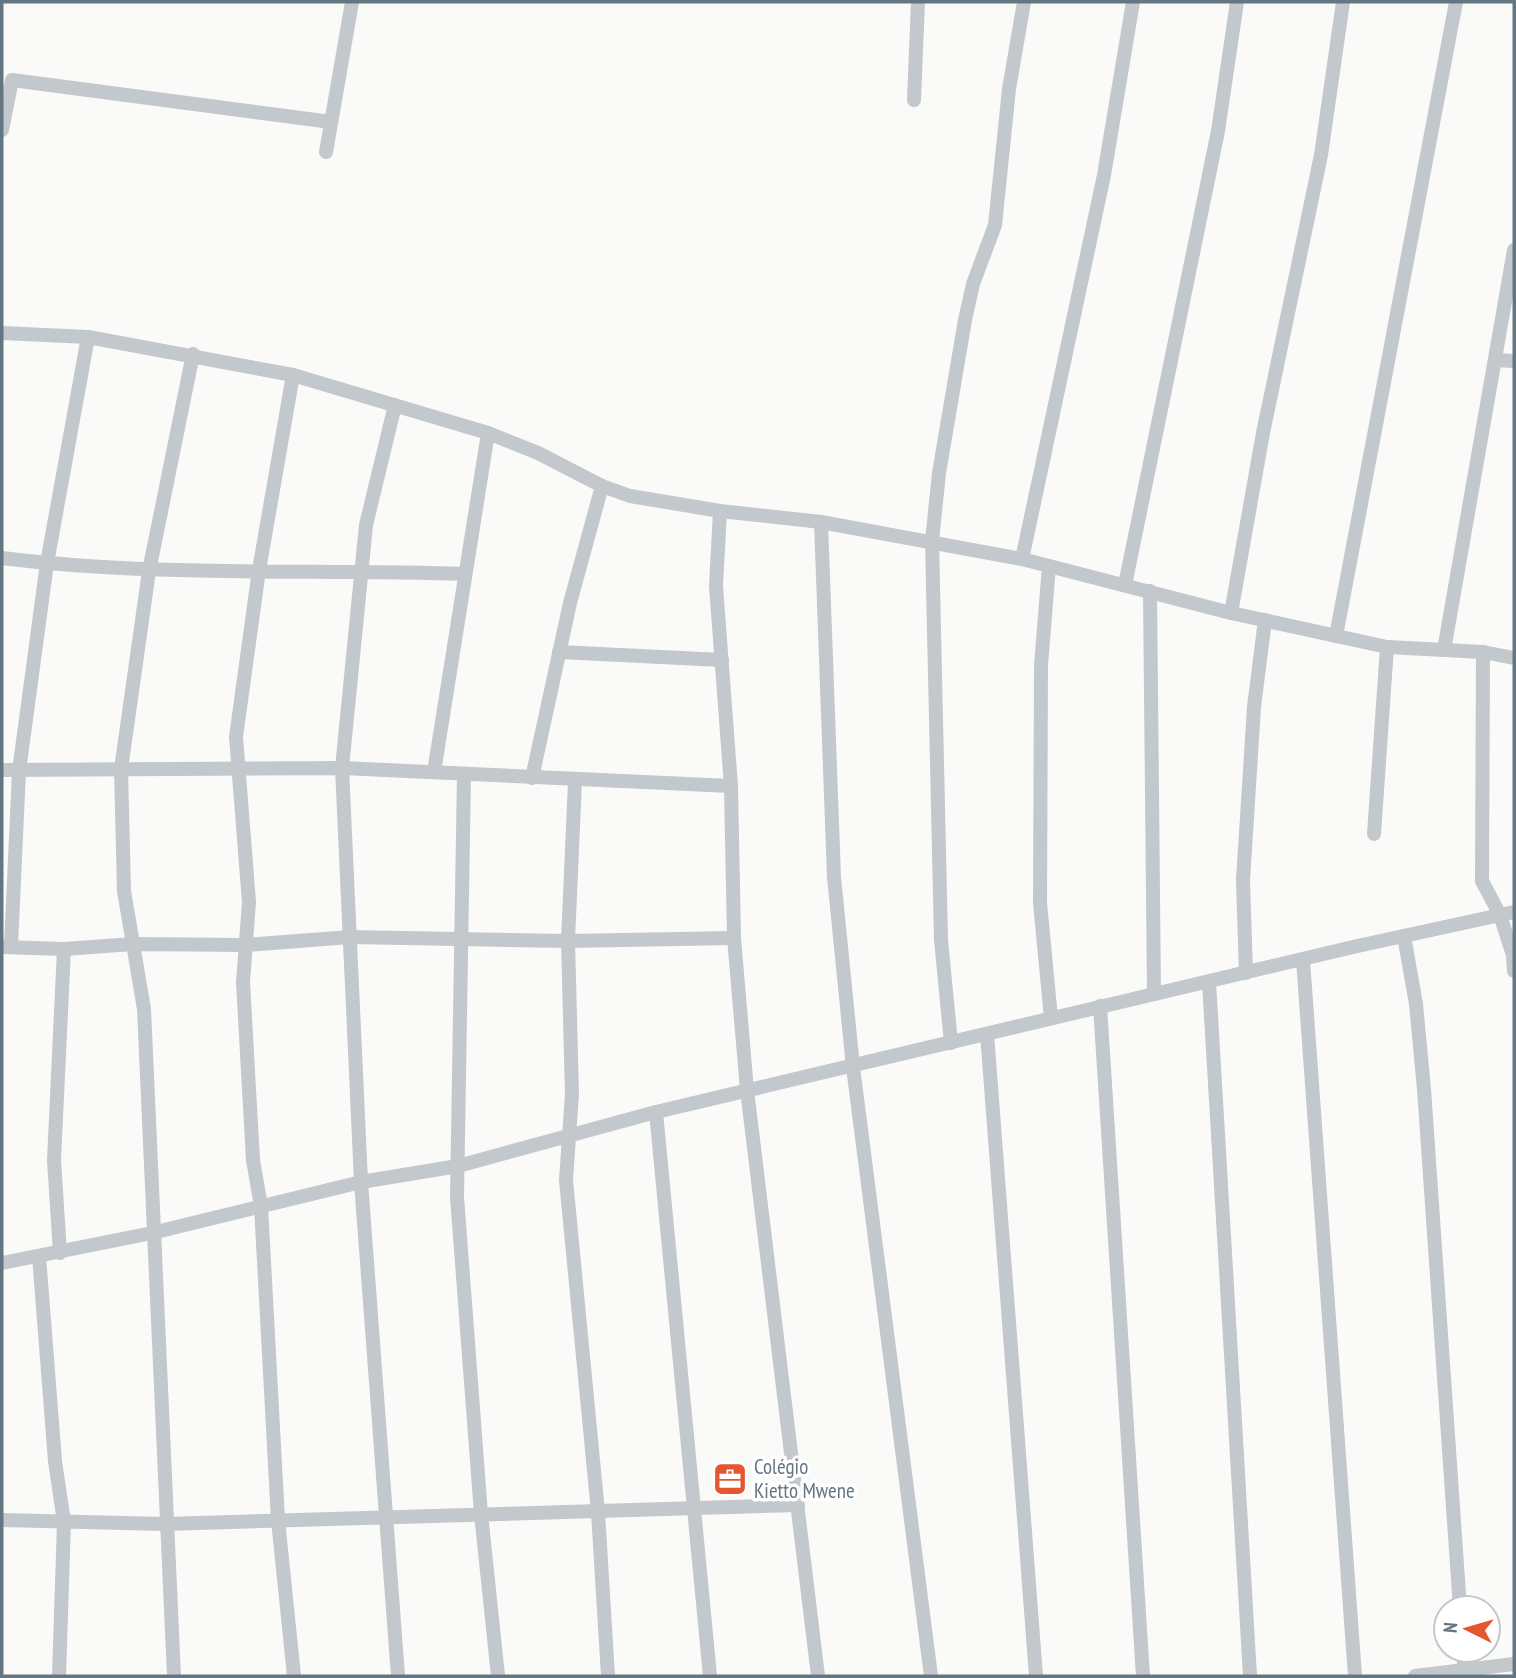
<svg xmlns="http://www.w3.org/2000/svg" width="1516" height="1678" font-family="'PT Sans Narrow',sans-serif">
	<rect width="100%" height="100%" fill="#fafaf8"/>
	<g fill="none" stroke-linecap="round" stroke-linejoin="round">
		<g stroke="#c3c8cc" stroke-width="14">
			<polyline points="914,100 918,2"/>
			<polyline points="2,130 12,80 331,122"/>
			<polyline points="326,152 352,2"/>
			<polyline points="2,333 88,337 293,375 488,433 538,453 602,486 630,496 720,511 821,522 1022,559 1231,613 1387,647 1483,652 1514,658"/>
			<polyline points="1495,360 1514,361"/>
			<polyline points="293,375 259,570 236,737 249,902 243,982 253,1160 261,1206 278,1520 294,1676"/>
			<polyline points="395,405 366,525 342,768 361,1182 398,1676"/>
			<polyline points="720,511 716,586 731,786"/>
			<polyline points="821,522 834,877 853,1067 931,1676"/>
			<path d="M2,558C156,577 310,569 465,574"/>
			<polyline points="1022,559 1104,175 1133,2"/>
			<polyline points="1049,566 1041,665 1040,903 1051,1018"/>
			<polyline points="1125,585 1218,131 1237,2"/>
			<polyline points="1150,591 1154,994"/>
			<polyline points="1231,613 1263,433 1321,155 1343,2"/>
			<polyline points="1336,636 1456,2"/>
			<polyline points="1444,650 1514,250"/>
			<polyline points="559,652 722,660"/>
			<polyline points="1483,652 1482,881 1500,915 1513,955 1514,971"/>
			<polyline points="2,770 342,768 731,786 734,938 747,1090 818,1676"/>
			<polyline points="434,772 488,433"/>
			<polyline points="464,774 457,1197 481,1514 498,1676"/>
			<polyline points="532,778 570,603 602,486"/>
			<polyline points="575,781 568,941 572,1094 566,1180 598,1512 608,1676"/>
			<polyline points="1374,834 1387,647"/>
			<polyline points="1404,936 1416,1004 1424,1089 1460,1608"/>
			<polyline points="11,946 19,771 47,563 88,337"/>
			<polyline points="2,947 64,949 133,944 246,945 350,937 568,941 734,938"/>
			<polyline points="1303,960 1355,1676"/>
			<polyline points="1246,973 1243,880 1254,707 1265,620"/>
			<polyline points="1209,982 1250,1676"/>
			<polyline points="1100,1006 1143,1676"/>
			<polyline points="987,1034 1036,1676"/>
			<polyline points="951,1043 941,940 932,541 939,473 965,320 973,284 995,225 1009,89 1024,2"/>
			<polyline points="656,1112 710,1676"/>
			<polyline points="60,1253 54,1160 64,949"/>
			<polyline points="39,1256 55,1461 64,1522 59,1676"/>
			<polyline points="2,1263 152,1233 361,1182 458,1166 656,1112 1353,947 1514,912"/>
			<polyline points="2,1520 165,1524 798,1505"/>
			<polyline points="1463,1650 1465,1676"/>
			<polyline points="174,1676 144,1009 124,891 121,769 149,571 193,354"/>
			<polyline points="1415,1676 1514,1664"/>
		</g>
	</g>
	<defs>
		<g id="office-square" transform="scale(1.75)"><rect x="-9" y="-9" width="18" height="18" rx="4" fill="#e4572e" stroke="#fff"/><path d="M-6-3h4V-5.5h4V-3h4V5H-6ZM-1-4.5V-3h2v-1.5ZM-6 0V1H6V0Z" fill="#fff"/></g>
	</defs>
	<g fill-rule="evenodd">
		<use href="#office-square" x="730" y="1479"/>
	</g>
	<g text-anchor="middle" stroke-width="7" stroke-linejoin="round" paint-order="stroke">
		<g font-size="21" fill="#657683" stroke="#fff" text-anchor="start">
			<text x="754" y="1474">Colégio<tspan x="754" dy="24">Kietto Mwene</tspan></text>
		</g>
	</g>
	<rect width="1516" height="1678" fill="none" stroke="#657683" stroke-width="7"/>
	<g transform="translate(1467 1629) rotate(275)"><circle r="33" fill="#ffffff" stroke="#c1c8cd" stroke-width="2"/>
	<path d="M0-5L12 26L0 18L-12 26Z" fill="#e4572e"/>
	<text y="-10" font-size="19" font-weight="bold" text-anchor="middle" fill="#657683">N</text>
	</g>
</svg>
